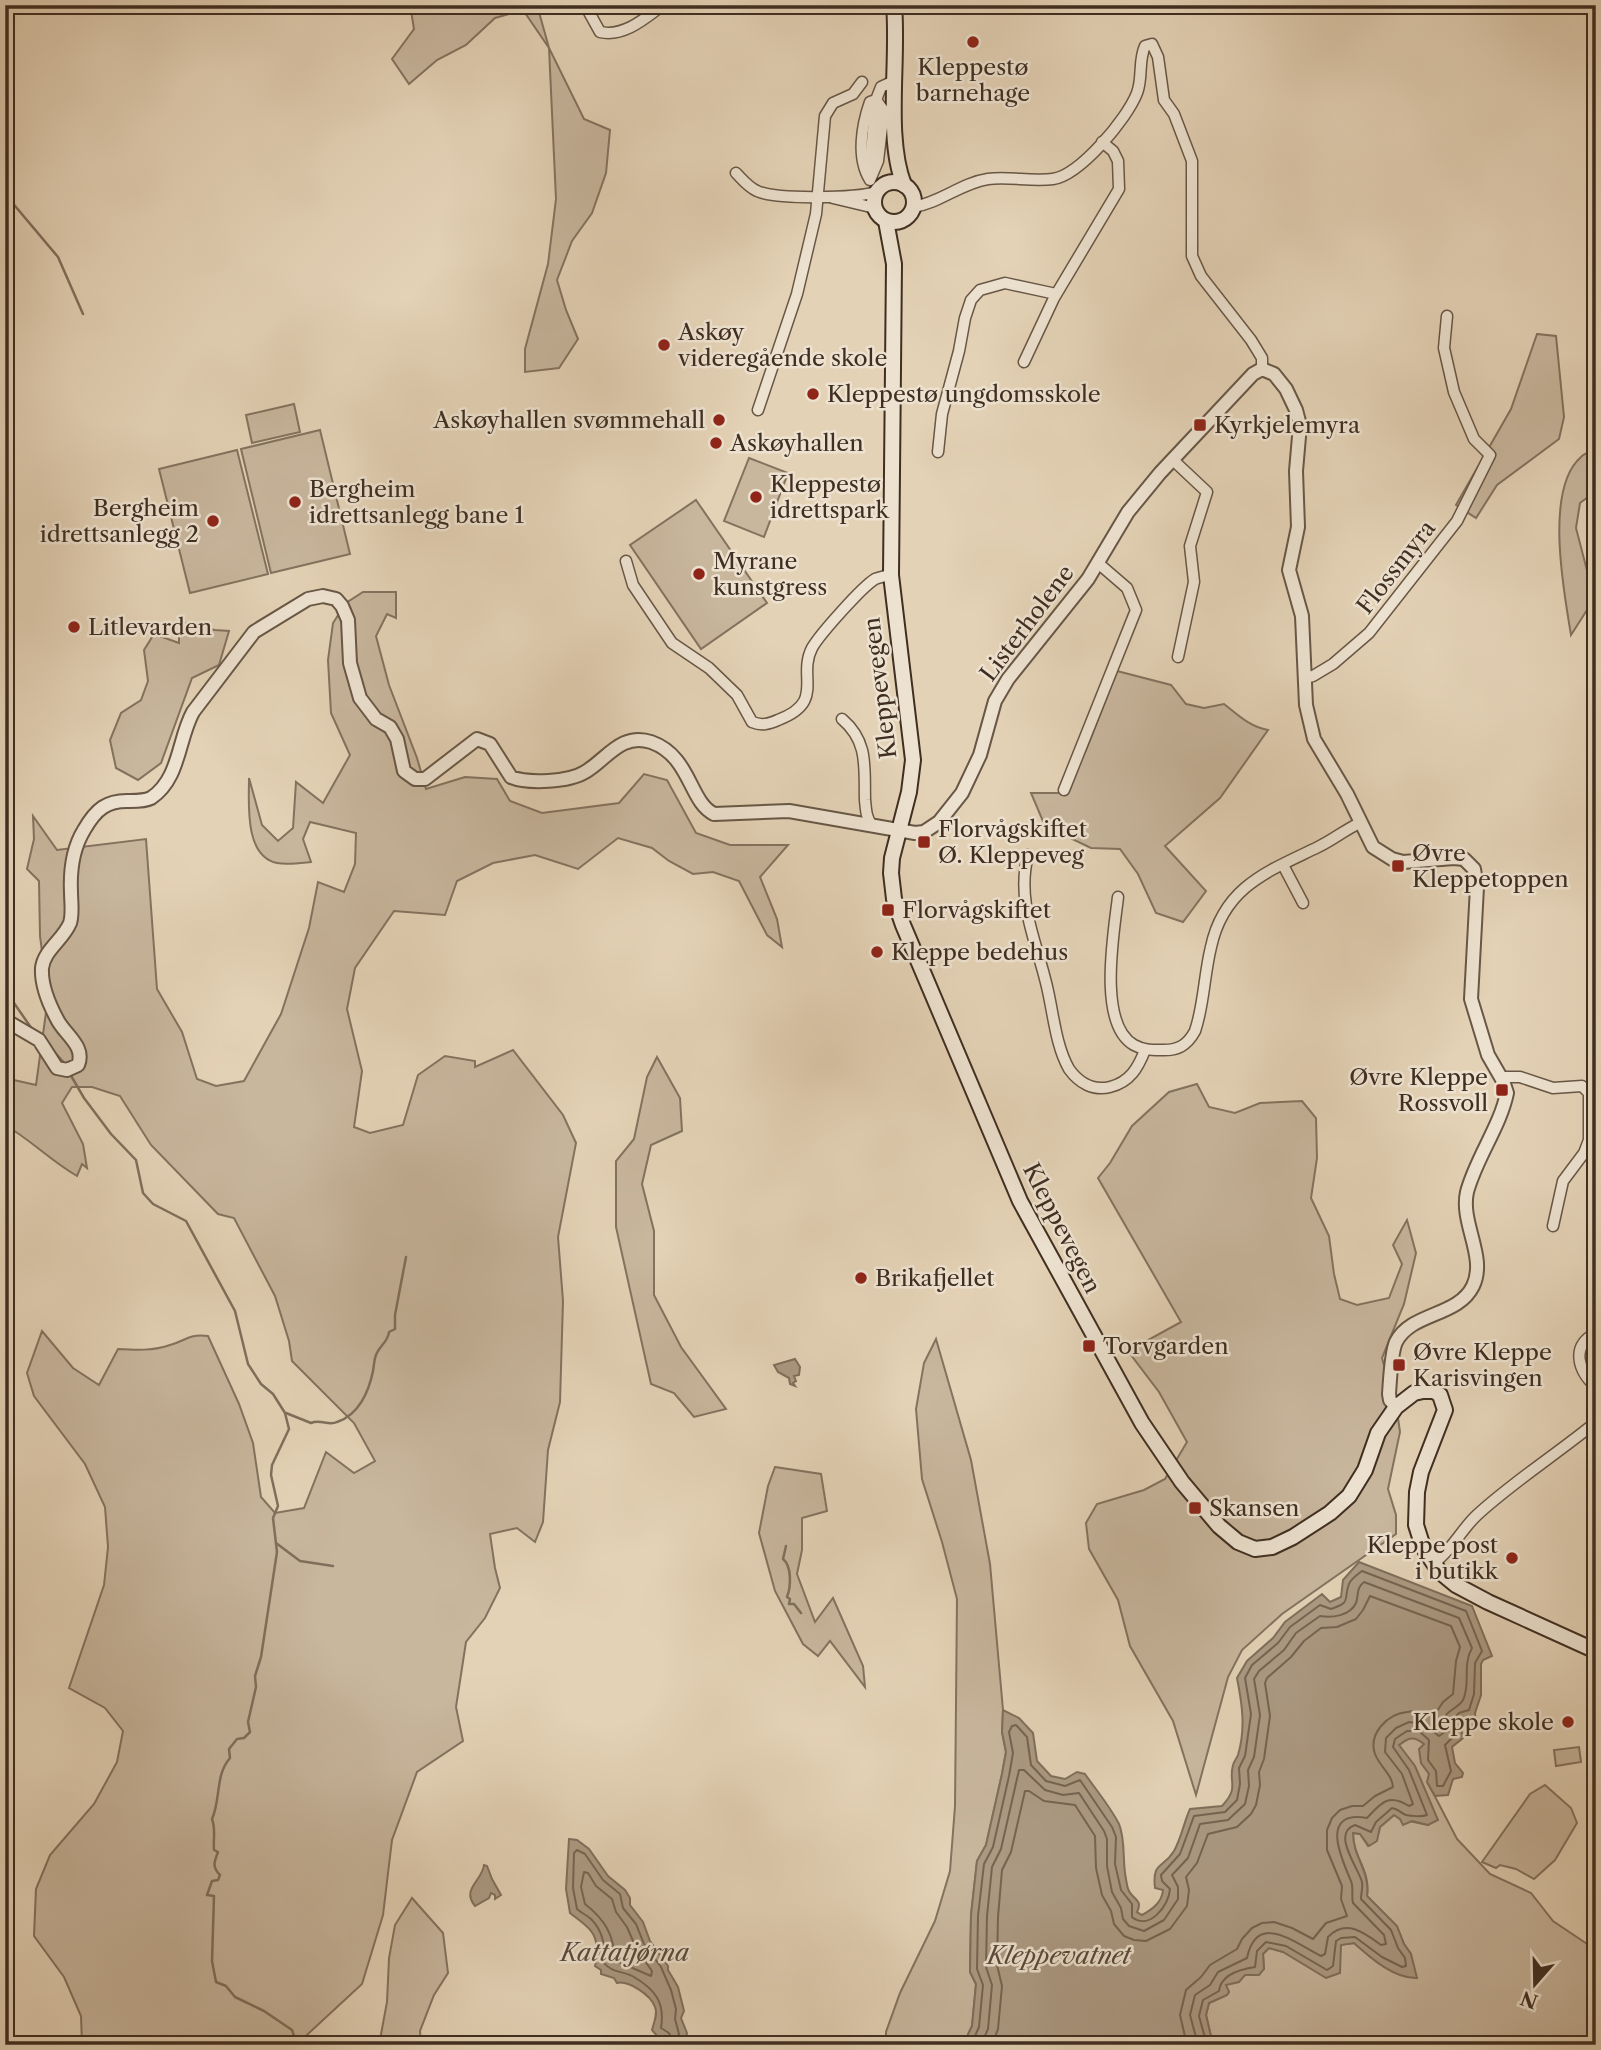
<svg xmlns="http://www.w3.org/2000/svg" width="1601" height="2050" viewBox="0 0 1601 2050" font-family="'Libre Caslon Text',serif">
  <rect width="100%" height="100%" fill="#e4d2b6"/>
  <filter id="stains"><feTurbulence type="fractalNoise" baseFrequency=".00286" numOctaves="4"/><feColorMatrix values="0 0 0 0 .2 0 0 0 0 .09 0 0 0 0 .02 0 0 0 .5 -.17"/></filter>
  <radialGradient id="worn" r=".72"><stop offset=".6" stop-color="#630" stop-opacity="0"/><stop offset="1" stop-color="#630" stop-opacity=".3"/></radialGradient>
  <g fill="#c8b69d" stroke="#84725f" stroke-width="2">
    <path d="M410 5H537L549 48 584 119 610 130 606 173 592 213 572 241 557 280 566 310 578 339 559 368 525 372V349L548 264 556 199 549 48 523 10 495 18 466 45 437 60 409 84 392 59 414 29Z"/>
    <path d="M1537 334 1556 336 1564 417 1559 439 1497 485 1476 518 1456 505 1511 409Z"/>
    <path d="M294 404 300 432 252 443 246 415Z"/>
    <path d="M320 430 350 554 271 573 241 449Z"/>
    <path d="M237 450 268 574 190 593 159 469Z"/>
    <path d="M1596 451V491L1580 503 1576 528 1589 578 1587 610 1571 635C1564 592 1544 489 1581 457 1584 453 1591 452 1596 451Z"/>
    <path d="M749 458 788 473 764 537 724 521Z"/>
    <path d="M696 500 767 603 701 649 630 545Z"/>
    <path d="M363 592H396V618L387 614 376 636 389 685 417 758 426 789 465 777 497 779 510 801 542 813 619 803 644 774 667 780 696 833 730 845H788L760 877 777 919 782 947 767 935 739 881 713 872 693 874 669 861 652 848 618 838 578 869 535 855 493 863 457 881 445 915 394 911 355 968 347 1009 362 1071 354 1127 370 1133 403 1125 418 1075 445 1056 475 1061V1067L513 1050 563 1115 576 1143 558 1237 563 1301 560 1402 548 1450 543 1522 535 1542 517 1528 490 1534 495 1568 500 1588 485 1618 466 1642 456 1707 463 1741 417 1772 392 1840 383 1915 362 1984 296 2045H82L81 2016 64 1977 34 1936 36 1889 50 1855 94 1804 117 1762 123 1731 105 1708 69 1688 104 1585 108 1547 105 1507 85 1464 34 1396 27 1373 42 1331 73 1368 99 1385 118 1349C135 1350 154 1351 170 1345 188 1340 187 1334 208 1336L239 1404 253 1443 261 1497 275 1513 304 1508 326 1452 354 1473 375 1461 354 1423 292 1361 289 1341 275 1296 234 1218 218 1214 151 1145 120 1096 92 1087H72L62 1103 83 1144 87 1168 82 1164 77 1176C51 1161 31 1140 5 1125V1078L36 1085 48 998 40 936 39 881 27 869 34 839 33 816 57 850 146 839 157 989 182 1032 197 1079 216 1086 244 1081 281 1014 309 928 318 882 344 892 355 864 356 833 310 822 303 839 311 862C301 863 287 865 277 863 244 856 249 803 249 778L262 825 278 841 293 828 296 782 323 803 350 755 331 713 328 660 333 623 346 603Z"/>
    <path d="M179 622 215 630 229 631 219 665 192 678 161 763 138 780 116 768 110 740 121 713 141 700 148 681 144 650 154 634 179 643Z"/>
    <path d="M1117 671 1171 685 1186 704 1204 708 1224 704C1238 715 1250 727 1268 730L1220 798 1165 846 1206 891 1183 922 1156 913 1138 874 1120 849 1091 848 1045 826 1031 793H1060L1086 750Z"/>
    <path d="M657 1057 680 1098 682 1131 651 1145 642 1184 654 1231V1295L681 1347 726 1409 694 1417 674 1393 651 1384 616 1227V1161L634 1139 647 1077Z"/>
    <path d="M1197 1084 1209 1107 1235 1113 1260 1103 1302 1101 1316 1118 1317 1158 1311 1198 1329 1236 1334 1274 1340 1299 1357 1305 1389 1298 1402 1264 1393 1245 1407 1220 1416 1253 1404 1304 1382 1358 1397 1411 1400 1432 1388 1489 1396 1515V1534L1282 1614 1242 1650 1228 1677 1196 1795 1173 1721 1130 1646 1118 1600 1089 1549 1086 1523 1097 1504 1144 1490 1165 1479 1187 1442 1159 1392 1128 1351 1181 1322 1098 1178 1110 1163 1132 1126 1169 1092Z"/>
    <path d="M936 1339 971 1460 990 1564 1003 1710 1002 1732 1006 1752 1002 1774 986 1845 977 1861 971 1915 970 1972 976 1984 972 2026 963 2045H886V2032L900 1993 935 1921 950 1871 955 1806 957 1599 942 1542 922 1479 916 1409 924 1363Z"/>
    <path d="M775 1467 821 1474 827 1511 802 1518V1550L797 1574 815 1622 833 1598 863 1666 865 1687 830 1641 818 1656 803 1644 775 1591 759 1533 768 1486Z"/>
    <path d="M1409 1738H1417L1425 1744 1429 1774 1428 1783 1457 1839 1490 1874 1531 1893 1553 1921 1596 1950V2045H1213L1206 2015 1209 2003 1227 1995 1229 1992 1225 1985 1244 1975 1264 1969 1263 1954 1269 1948 1283 1952 1354 1943 1378 1963 1402 1975 1411 1954 1404 1944 1397 1927 1367 1896C1371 1870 1353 1858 1353 1833L1360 1834 1368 1846 1376 1841 1380 1827 1394 1815 1400 1819 1428 1825C1423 1786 1423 1777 1399 1745Z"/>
    <path d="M1579 1747 1581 1762 1556 1766 1554 1750Z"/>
    <path d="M1545 1785 1571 1808 1577 1823 1555 1860 1534 1879 1516 1869 1500 1865 1496 1868 1482 1862 1530 1794Z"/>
    <path d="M412 1898 443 1933 448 1973 434 1995 420 2031 421 2045H379L387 2002 389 1958 395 1925Z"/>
  </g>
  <g fill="#ac9a83" stroke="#806f5c" stroke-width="2">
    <path d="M97 5H141L140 9 106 12Z"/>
    <path d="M795 1359 800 1367 799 1375 794 1376 796 1381 793 1383 795 1386 790 1384 789 1378 778 1372 774 1365Z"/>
    <path d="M1359 1562 1472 1606 1492 1656 1483 1660 1481 1664V1695L1475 1713 1476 1725 1473 1726 1463 1719 1460 1723 1463 1738 1452 1747 1455 1763 1463 1773 1462 1777 1453 1779 1448 1795 1435 1796 1427 1782 1429 1774 1421 1763 1419 1749 1424 1744C1414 1736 1409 1737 1399 1745L1415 1766 1438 1820 1428 1825 1412 1821 1403 1825 1400 1819 1394 1815 1380 1827 1377 1841 1369 1846 1360 1834 1353 1833C1353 1858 1370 1870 1367 1896L1397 1926 1404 1944 1411 1954 1417 1978C1394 1979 1371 1958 1354 1943L1341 1945 1340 1973 1326 1978 1283 1952 1269 1948 1263 1954 1264 1969 1259 1975H1245L1239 1982 1226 1985 1229 1992 1227 1995 1209 2003 1206 2015 1213 2045H963L972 2026 976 1984 970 1972 971 1915 977 1861 986 1845 1002 1774 1006 1752 1002 1732 1003 1710 1019 1718 1033 1733 1037 1761 1051 1776 1065 1779 1077 1772 1085 1774C1096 1790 1110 1806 1119 1824 1126 1841 1122 1861 1126 1879 1127 1884 1127 1890 1131 1894 1137 1901 1142 1902 1137 1912L1142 1915C1153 1909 1162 1902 1163 1890L1155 1888C1152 1861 1163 1869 1174 1851 1181 1839 1184 1822 1190 1809L1222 1806C1240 1787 1228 1783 1233 1765 1234 1761 1237 1758 1238 1755 1246 1729 1242 1703 1237 1678L1247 1661 1273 1638 1285 1622 1322 1594 1330 1602 1341 1597 1343 1580Z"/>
    <path d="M569 1839 577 1840 589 1849 608 1876 625 1890 630 1898V1905L643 1922 650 1941 668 1966V1970L678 1987 684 2011 681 2018 687 2033 685 2045H667L664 2036 658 2037 652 2030C654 2022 658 2014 655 2007 651 1995 628 1980 617 1983L614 1978 601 1974V1970L595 1966 599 1950 596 1948C598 1931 582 1923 570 1913L566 1889Z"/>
    <path d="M484 1865 487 1866 492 1879 501 1895 495 1899V1895L491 1893 489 1898 475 1906C461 1889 482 1881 484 1865Z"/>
  </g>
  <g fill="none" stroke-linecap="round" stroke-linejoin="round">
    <g stroke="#766452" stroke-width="2">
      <path d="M577 1850 585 1854 603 1880 620 1894 623 1908 636 1924 644 1944 661 1967 671 1990 676 2009 675 2019 679 2034 676 2040H672L669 2033 661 2028C665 2003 656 1990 634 1977 624 1971 612 1973 604 1963 605 1947 604 1932 591 1919 587 1915 581 1913 577 1909L573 1888 574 1853Z"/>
      <path d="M584 1872 588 1873 596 1886 612 1899 616 1912 627 1927 636 1948 652 1971 651 1976 614 1960C615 1935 604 1919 585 1904L581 1887Z"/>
      <path d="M971 2045 979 2027 983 1985 977 1969 978 1916 984 1864 993 1847 1009 1776 1013 1753 1009 1732 1012 1726 1016 1725 1027 1737 1031 1765 1046 1781 1065 1786 1080 1780 1112 1827 1116 1837 1115 1864 1121 1890 1132 1904V1917C1149 1931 1169 1906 1170 1889L1162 1881 1161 1875 1180 1854 1194 1816 1225 1812 1237 1800 1240 1784 1239 1768 1245 1756 1251 1714 1245 1678 1252 1665 1278 1643 1290 1627 1320 1605 1331 1609C1352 1602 1343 1600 1349 1584 1351 1579 1358 1574 1362 1571L1466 1611 1482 1651 1475 1663 1474 1694 1469 1710 1459 1713 1454 1718 1455 1735 1445 1745 1451 1771 1443 1786H1437L1436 1771 1428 1760 1429 1740 1419 1731H1407L1395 1739 1393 1747 1409 1770 1427 1815C1422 1817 1411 1816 1406 1815 1400 1813 1399 1809 1392 1808L1376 1822 1371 1832 1355 1825C1331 1833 1358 1867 1362 1882 1363 1887 1361 1894 1361 1899L1391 1930 1398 1948 1405 1958 1406 1966 1402 1967 1382 1957 1355 1937 1341 1938 1336 1941 1333 1966 1327 1970 1286 1946 1266 1942 1257 1951 1255 1967C1241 1969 1221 1974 1219 1991L1203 2000 1199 2016 1207 2045"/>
      <path d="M981 2045 988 2029 992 1985 986 1967 987 1916 992 1867 1001 1849 1019 1770H1024L1045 1790 1063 1795 1079 1793 1104 1831 1107 1839V1866L1112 1892 1121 1908 1123 1919 1129 1926 1144 1931 1164 1920 1178 1899V1887L1172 1875 1188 1858 1200 1824 1228 1820 1245 1804 1249 1786 1248 1770 1254 1757 1260 1715 1254 1679 1259 1671 1284 1650 1296 1633 1320 1616C1332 1618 1350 1616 1356 1603 1359 1594 1356 1588 1364 1582L1459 1618 1472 1648C1462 1665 1471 1684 1463 1700 1460 1706 1451 1709 1446 1715L1445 1732 1439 1736 1424 1724 1409 1722 1396 1728 1386 1738 1385 1752 1402 1774 1413 1804 1409 1806C1388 1793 1381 1803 1367 1818 1319 1810 1341 1858 1351 1881 1354 1888 1351 1896 1353 1903L1384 1935 1386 1944 1381 1945C1365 1933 1346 1918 1328 1937L1325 1954 1321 1956C1296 1944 1257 1910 1247 1958L1218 1972 1210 1985 1195 1995 1190 2015 1198 2045"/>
      <path d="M992 2045 998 2029 1002 1986 997 1965 998 1917 1002 1870 1011 1852 1025 1791H1029L1044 1801 1075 1805 1095 1836 1096 1868 1102 1895 1111 1911 1114 1924 1124 1936 1134 1940 1146 1941 1170 1929 1187 1906 1189 1890 1186 1877 1197 1863 1208 1834 1237 1827 1251 1814 1256 1805 1260 1785 1259 1772 1264 1759 1270 1716 1265 1683 1267 1678 1291 1657 1304 1641 1321 1628 1337 1627 1356 1619 1363 1610 1370 1596 1451 1626 1460 1647 1456 1661 1453 1694 1443 1702 1434 1716C1425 1713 1417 1710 1407 1712 1387 1714 1368 1734 1375 1754 1380 1767 1392 1774 1393 1787L1375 1796 1363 1806H1352L1340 1810 1332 1818 1327 1830V1850L1342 1886 1341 1899 1347 1916 1326 1923 1313 1939 1292 1928 1274 1922 1262 1923 1252 1928 1242 1939 1237 1949 1210 1965 1201 1977 1186 1990 1180 2015 1187 2045"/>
    </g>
    <g stroke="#806f5c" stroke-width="2.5">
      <path d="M5 194 58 257 83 314"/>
      <path d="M5 990 32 1029"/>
      <path d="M49 1046 66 1065"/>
      <path d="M70 1074 84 1098 111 1134 136 1160 143 1193 153 1204 186 1221 235 1311 248 1364 261 1384 273 1394 285 1413 289 1429 272 1465 271 1475 278 1506 273 1518 277 1552 261 1657 255 1676 256 1687 248 1722 250 1732 244 1738 237 1739 229 1749 230 1758C215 1775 221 1799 212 1819 216 1829 213 1839 214 1850L218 1852C214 1862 212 1867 220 1875L218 1880 212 1881 207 1895 214 1896 212 1961 216 1982 226 1986 235 1997 264 2011 292 2030 297 2045"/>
      <path d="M286 1413 311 1423C320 1419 329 1426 337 1422 359 1415 369 1391 373 1371 374 1366 374 1360 376 1355 380 1345 388 1342 389 1332L395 1329V1315L406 1257"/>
      <path d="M276 1543 300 1561 333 1566"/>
      <path d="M786 1546 783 1559C792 1566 791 1587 787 1597L790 1599 789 1604H794L801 1613"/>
    </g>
    <defs>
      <g id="minor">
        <path d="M585 5 600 32C622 37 642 21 659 8V5"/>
        <path d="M876 100 884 111 878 161 870 180C856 158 862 125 870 102Z"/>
        <path d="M736 173C742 179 748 187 757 191 776 200 856 198 877 192"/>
        <path d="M869 173 876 100 881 87 896 80"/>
        <path d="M833 198 875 208"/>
        <path d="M913 207C940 203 961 183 988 179 1009 176 1031 182 1053 179 1080 175 1127 119 1137 93 1143 78 1138 61 1145 46L1152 44 1158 57 1164 100 1174 114 1192 161V256L1201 276 1251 340 1262 358V369"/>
        <path d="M1024 362 1054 298 1119 189 1118 161 1113 151 1102 142"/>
        <path d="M758 410 797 294 816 214 825 116 833 103 853 94 862 82"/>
        <path d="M938 452 942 414 959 351 965 318 971 300 980 290 1005 283 1056 294"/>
        <path d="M1173 460 1207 492 1190 546 1194 582 1178 657"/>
        <path d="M626 561 633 585 672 643 709 668 737 695 752 722C762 726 769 724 778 720 826 702 797 677 812 648 820 634 862 587 875 579 880 577 886 576 891 575"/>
        <path d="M1304 678 1313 676 1333 664 1369 633 1457 521 1490 455 1474 439 1454 392 1444 348 1447 316"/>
        <path d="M842 719C869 742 864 768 865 800 866 810 866 817 872 826"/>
        <path d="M1064 790 1136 610 1127 588 1098 563"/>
        <path d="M1028 855C1015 905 1040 948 1049 996 1054 1020 1057 1048 1069 1069 1079 1083 1093 1091 1110 1087 1130 1082 1138 1068 1145 1050"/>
        <path d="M1283 865 1303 903"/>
        <path d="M1118 897C1114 932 1097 1024 1134 1045 1143 1050 1151 1050 1160 1050 1177 1051 1187 1046 1195 1031 1204 1005 1204 975 1211 947 1224 886 1269 871 1318 847 1333 840 1346 829 1360 823"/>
        <path d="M1501 1077H1520L1553 1088 1582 1086 1589 1093V1140L1584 1153 1563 1181 1553 1226"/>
        <path d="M1596 1333C1570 1346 1578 1371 1596 1387"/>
        <path d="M1434 1563C1452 1550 1461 1530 1477 1515 1514 1481 1557 1454 1596 1422"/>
      </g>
      <path id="tertiary" d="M5 1020 39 1040 57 1068 67 1070 78 1065C86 1046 64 1034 57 1019 49 1004 41 985 42 968 44 950 63 940 70 923 73 914 71 902 71 892 70 871 73 848 84 830 96 809 107 800 130 801 137 801 145 801 151 798 180 779 178 739 193 712L254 632 308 599 323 596 336 599 342 606 348 620 350 663 360 698 376 719 390 727 397 739 404 771 415 779H425L477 739 490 744 511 777C528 784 569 782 585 772 606 760 621 732 651 742 691 756 689 802 714 814L789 811 915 833 924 832 939 822 962 793 980 755 995 701 1008 679 1088 579 1128 512 1160 473 1253 374 1262 369 1274 374 1286 389 1296 410 1300 425 1296 471 1298 527 1289 570 1302 616 1306 705 1314 739 1347 794 1373 847 1392 859 1403 862 1454 858 1464 859 1474 869 1477 887 1471 999 1488 1055 1503 1081 1507 1093C1500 1127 1476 1158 1467 1192 1460 1223 1487 1257 1473 1286 1458 1317 1411 1312 1396 1342 1391 1353 1390 1381 1389 1394L1390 1400 1396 1407"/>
      <g id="secondary">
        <path d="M894 5C899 59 885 137 904 185"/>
        <circle cx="894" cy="202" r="20"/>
        <path d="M886 221 894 264 891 575 913 760 909 792 892 858 891 873 894 899 903 925 1020 1201 1142 1423 1182 1482 1219 1526 1238 1542 1255 1549 1272 1547 1293 1537 1330 1513 1349 1496 1365 1470 1378 1433 1396 1407 1414 1393 1423 1391H1434L1440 1395 1445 1410 1421 1472 1417 1492 1416 1525 1423 1547 1439 1571 1456 1585 1488 1602 1596 1651"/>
      </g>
    </defs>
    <use href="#minor" stroke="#685746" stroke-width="13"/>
    <use href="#tertiary" stroke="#685746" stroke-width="16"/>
    <use href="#secondary" stroke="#3f2e21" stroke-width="18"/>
    <use href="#minor" stroke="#ede2d0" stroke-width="10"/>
    <use href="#tertiary" stroke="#ede2d0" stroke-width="12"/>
    <use href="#secondary" stroke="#ede2d0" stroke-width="14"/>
  </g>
  <g fill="#8f2418" stroke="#ede2d0" stroke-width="2.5">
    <circle cx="973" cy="42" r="7"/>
    <circle cx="664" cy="345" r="7"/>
    <circle cx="813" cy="394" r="7"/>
    <circle cx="719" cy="420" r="7"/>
    <rect x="1193" y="418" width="14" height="14" rx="3.5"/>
    <circle cx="716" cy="443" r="7"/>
    <circle cx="756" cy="497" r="7"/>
    <circle cx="295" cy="502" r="7"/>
    <circle cx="213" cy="521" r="7"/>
    <circle cx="699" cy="574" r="7"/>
    <circle cx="74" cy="627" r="7"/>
    <rect x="917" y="835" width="14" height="14" rx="3.5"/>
    <rect x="1391" y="859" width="14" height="14" rx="3.5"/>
    <rect x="881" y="903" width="14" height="14" rx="3.5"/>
    <circle cx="877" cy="952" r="7"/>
    <rect x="1495" y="1083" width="14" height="14" rx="3.5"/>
    <circle cx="861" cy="1278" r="7"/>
    <rect x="1082" y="1339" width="14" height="14" rx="3.5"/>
    <rect x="1392" y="1358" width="14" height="14" rx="3.5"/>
    <rect x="1188" y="1501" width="14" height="14" rx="3.5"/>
    <circle cx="1512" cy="1558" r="7"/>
    <circle cx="1568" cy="1722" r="7"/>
  </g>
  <g text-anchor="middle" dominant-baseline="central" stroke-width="5" stroke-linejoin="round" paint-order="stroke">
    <g font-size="23" fill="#3f2e21" stroke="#ede2d0" text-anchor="start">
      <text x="973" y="67" text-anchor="middle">Kleppestø<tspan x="973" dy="26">barnehage</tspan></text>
      <text x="678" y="332">Askøy<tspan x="678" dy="26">videregående skole</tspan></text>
      <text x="827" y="394">Kleppestø ungdomsskole</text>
      <text x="705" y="420" text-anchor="end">Askøyhallen svømmehall</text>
      <text x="1214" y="425">Kyrkjelemyra</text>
      <text x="730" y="443">Askøyhallen</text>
      <text x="770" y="484">Kleppestø<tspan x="770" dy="26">idrettspark</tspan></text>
      <text x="309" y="489">Bergheim<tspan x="309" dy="26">idrettsanlegg bane 1</tspan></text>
      <text x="199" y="508" text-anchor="end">Bergheim<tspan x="199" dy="26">idrettsanlegg 2</tspan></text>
      <text x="713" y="561">Myrane<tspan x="713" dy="26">kunstgress</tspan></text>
      <text x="88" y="627">Litlevarden</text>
      <text x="938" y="829">Florvågskiftet<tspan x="938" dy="26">Ø. Kleppeveg</tspan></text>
      <text x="1412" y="853">Øvre<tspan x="1412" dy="26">Kleppetoppen</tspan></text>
      <text x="902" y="910">Florvågskiftet</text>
      <text x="891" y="952">Kleppe bedehus</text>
      <text x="1488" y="1077" text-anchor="end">Øvre Kleppe<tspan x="1488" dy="26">Rossvoll</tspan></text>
      <text x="875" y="1278">Brikafjellet</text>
      <text x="1103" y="1346">Torvgarden</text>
      <text x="1413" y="1352">Øvre Kleppe<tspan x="1413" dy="26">Karisvingen</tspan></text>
      <text x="1209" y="1508">Skansen</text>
      <text x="1498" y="1545" text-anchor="end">Kleppe post<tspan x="1498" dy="26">i butikk</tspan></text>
      <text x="1554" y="1722" text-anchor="end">Kleppe skole</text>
    </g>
    <g font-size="23" fill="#3f2e21" stroke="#ede2d0">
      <text transform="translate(1396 567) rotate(-52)">Flossmyra</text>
      <text transform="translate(1027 623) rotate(-53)">Listerholene</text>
      <text transform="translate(880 688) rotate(-97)">Kleppevegen</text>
      <text transform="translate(1062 1228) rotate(63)">Kleppevegen</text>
    </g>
    <g font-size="24" font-style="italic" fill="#5a493a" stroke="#ede2d0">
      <text x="625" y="1952">Kattatjørna</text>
      <text x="1059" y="1955">Kleppevatnet</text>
    </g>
  </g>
  <rect width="1601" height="2050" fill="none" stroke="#e4d2b6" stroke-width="28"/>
  <rect x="7" y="7" width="1587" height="2036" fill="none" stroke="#3f2e21" stroke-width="3.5"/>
  <rect x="14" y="14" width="1573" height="2022" fill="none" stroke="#3f2e21" stroke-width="2"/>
  <g transform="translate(1535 1984) rotate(200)" stroke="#ede2d0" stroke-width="5" paint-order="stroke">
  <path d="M0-5L12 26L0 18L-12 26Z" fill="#3f2e21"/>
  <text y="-10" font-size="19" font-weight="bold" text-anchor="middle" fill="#3f2e21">N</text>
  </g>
  <rect width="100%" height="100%" filter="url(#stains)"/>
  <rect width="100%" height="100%" fill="url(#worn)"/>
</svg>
